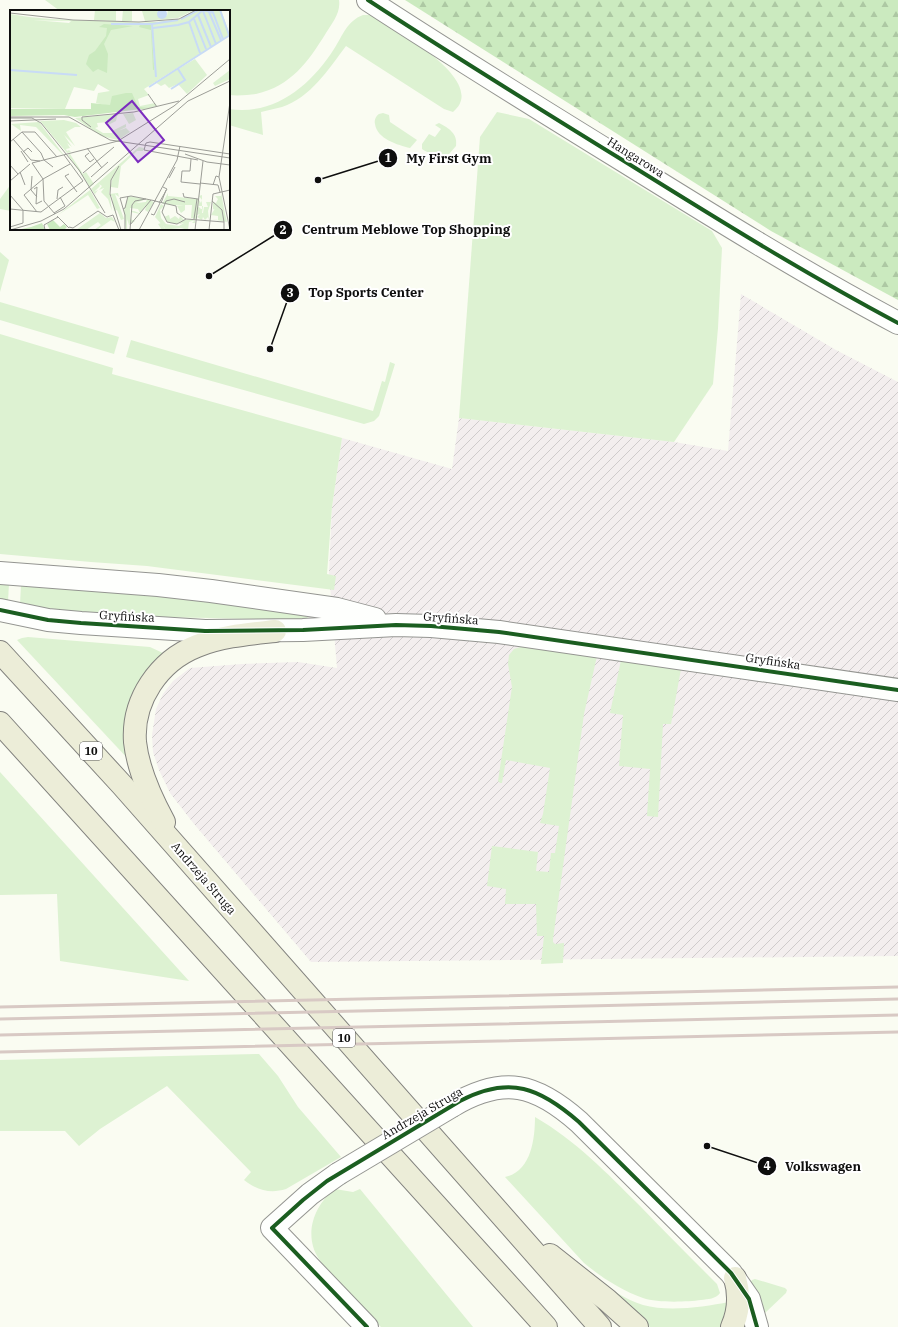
<svg xmlns="http://www.w3.org/2000/svg" width="898" height="1327" viewBox="0 0 898 1327" font-family="'IBM Plex Serif',serif">
  <defs>
    <pattern id="industrial-furrows" width="10" height="10" patternUnits="userSpaceOnUse"><rect width="10" height="10" fill="#f3eeee"/><path d="M-1 1l2-2M0 10L10 0M9 11l2-2" fill="none" stroke="#cfcbcb"/></pattern>
    <pattern id="forest-firs" width="22" height="20" patternUnits="userSpaceOnUse"><rect width="22" height="20" fill="#cbeabf"/><path d="M5 1l3.5 6h-7zM16 11l3.5 6h-7z" fill="#adc8a3"/></pattern>
  </defs>
  <rect width="100%" height="100%" fill="#fafcf2"/>
  <path fill="url(#industrial-furrows)" d="M741 294 836 350 898 382V956L311 962 194 824 170 793 159 770 153 752 152 735 156 709 163 694 173 681 190 668 242 664 298 662 337 668 329 573 332 507 342 438 452 469 459 418 674 442 728 451Z"/>
  <g fill="#ddf2d2">
    <path d="M45 0H339C341 13 332 23 326 33 308 62 291 86 256 94 248 95 238 96 229 95V11H60Z"/>
    <path d="M363 15H371C392 28 491 81 453 112L444 109 346 46C328 70 311 97 282 107 275 109 268 110 261 112L263 135 229 125V109C275 116 311 85 334 49 343 35 347 21 363 15Z"/>
    <path d="M497 112 529 119 712 231 722 248 718 328 713 384 674 442 459 418 480 137Z"/>
    <path d="M379 114 383 113 389 115 390 122 417 140 410 148C398 145 377 139 375 124 374 120 376 116 379 114Z"/>
    <path d="M439 123C449 128 458 134 456 146L449 154C441 155 428 154 422 149V144L429 134 435 137 441 129 435 125Z"/>
    <path d="M11 184V211L0 209V199Z"/>
    <path d="M0 252 9 260 0 292Z"/>
    <path d="M0 302 119 337 114 354 0 320Z"/>
    <path d="M0 334 113 368 112 374 342 438 332 507 327 574 336 576 334 590 147 566 91 562 0 554Z"/>
    <path d="M131 340 373 411 382 381 385 382 390 362 395 364 379 416 374 421 364 424 126 357Z"/>
    <path d="M0 583 9 584 8 601 0 599Z"/>
    <path d="M21 585 125 593 208 601 306 616 308 618 290 620C200 617 109 619 20 604Z"/>
    <path d="M28 637 150 647 165 654 130 761 17 640 22 638Z"/>
    <path d="M527 645 597 656 584 714 553 939V942L555 944 564 943 563 963 541 964 544 936H537L536 904H505L506 889 487 886 492 846 538 852 536 871 549 872 551 853H555L559 826 540 823 543 814 550 768 506 760 502 783H500L498 781 512 687 508 664 509 655 514 649Z"/>
    <path d="M621 660 681 669 671 724H663L658 817 647 816 650 769 619 766 623 715 610 713Z"/>
    <path d="M0 772 189 981 60 961 57 894 0 895Z"/>
    <path d="M259 1054 278 1076 298 1107 341 1157 286 1189C270 1194 257 1190 244 1180L251 1172 167 1086 100 1129 79 1146 65 1131H0V1060Z"/>
    <path d="M535 1117C575 1140 607 1173 640 1206 665 1232 691 1258 717 1284L720 1293C716 1299 708 1299 701 1300 686 1302 657 1303 643 1298 622 1291 601 1277 584 1263L505 1177C531 1172 535 1139 535 1117Z"/>
    <path d="M335 1189 353 1192 360 1189 473 1327H381C361 1307 334 1282 319 1259 303 1235 314 1205 335 1189Z"/>
    <path d="M755 1279 785 1288 787 1290 786 1293 765 1313 762 1314 750 1283 752 1280Z"/>
    <path d="M597 1280C611 1289 626 1300 643 1305 668 1312 704 1307 729 1302L722 1327H650Z"/>
  </g>
  <path fill="url(#forest-firs)" d="M405 0H898V300L771 231Z"/>
  <g fill="none" stroke-linecap="round" stroke-linejoin="round">
    <defs>
      <g id="minor">
        <path d="M368 0C452 55 538 108 624 161 714 217 804 273 898 323"/>
        <path d="M0 573 158 585 211 591 337 609 375 619"/>
        <path d="M0 610 48 620 81 623 205 631 303 630 396 625 431 626 499 632 898 690"/>
        <path d="M452 1106C504 1075 536 1084 579 1122L731 1273 749 1299 757 1327"/>
        <path d="M338 1174 310 1194 272 1228 367 1327"/>
      </g>
      <g id="major">
        <path d="M0 652 122 785 600 1327"/>
        <path d="M0 723 546 1327"/>
        <path d="M164 822C151 798 138 770 135 742 132 700 159 661 197 646 222 636 248 634 275 631"/>
        <path d="M550 1255 607 1300 637 1327"/>
        <path d="M732 1327C739 1311 740 1295 735 1278"/>
      </g>
    </defs>
    <use href="#minor" stroke="#949591" stroke-width="24"/>
    <use href="#major" stroke="#82827e" stroke-width="24"/>
    <use href="#minor" stroke="#fefffd" stroke-width="22"/>
    <use href="#major" stroke="#ecedd8" stroke-width="22"/>
    <g stroke="#d8c9c4" stroke-width="3">
      <path d="M0 1007 898 987"/>
      <path d="M0 1019 898 999"/>
      <path d="M0 1035 898 1015"/>
      <path d="M0 1052 898 1032"/>
    </g>
    <defs>
      <path id="minor-bridge" d="M338 1174 452 1106"/>
    </defs>
    <use href="#minor-bridge" stroke="#949591" stroke-width="24" stroke-linecap="butt"/>
    <use href="#minor-bridge" stroke="#fefffd" stroke-width="22"/>
    <defs>
      <g id="cycleway">
        <path d="M368 0C452 55 538 108 624 161 714 217 804 273 898 323"/>
        <path d="M0 610 48 620 81 623 205 631 303 630 396 625 431 626 499 632 898 690"/>
        <path d="M367 1327 272 1228 303 1200 327 1181 460 1101C510 1075 540 1088 579 1122L731 1273 749 1299 757 1327"/>
      </g>
    </defs>
    <use href="#cycleway" stroke="#fff" stroke-width="6"/>
    <use href="#cycleway" stroke="#1b5e20" stroke-width="4"/>
  </g>
  <g text-anchor="middle" dominant-baseline="central" stroke-width="4" stroke-linejoin="round" paint-order="stroke">
    <g fill="#fff" stroke="#565656" stroke-width="1">
      <rect x="80" y="742" width="22" height="18" rx="3"/>
      <rect x="333" y="1029" width="22" height="18" rx="3"/>
    </g>
    <g font-size="11" font-weight="bold" fill="#0e0e0e">
      <text x="91" y="751">10</text>
      <text x="344" y="1038">10</text>
    </g>
    <g font-size="12" fill="#0e0e0e" stroke="#fff">
      <text transform="translate(636 157) rotate(32)">Hangarowa</text>
      <text transform="translate(127 616) rotate(3)">Gryfińska</text>
      <text transform="translate(451 618) rotate(4)">Gryfińska</text>
      <text transform="translate(773 661) rotate(8)">Gryfińska</text>
      <text transform="translate(204 878) rotate(49)">Andrzeja Struga</text>
      <text transform="translate(422 1113) rotate(-30)">Andrzeja Struga</text>
    </g>
  </g>
  <g transform="translate(10 10)">
    <rect width="220" height="220" fill="#fafcf2"/>
    <path d="M85 0H106V11L84 10ZM113 0 122 1V11H112ZM149 0 147 1 157 6 158 0H184L168 8 135 11 132 1ZM0 8 59 13 61 11 38 9 141 13 146 72 185 49 197 65 177 84 168 74 159 78 155 74 151 76 145 72 134 79 139 85 128 89 130 96 145 93 147 96 140 98 116 100 86 93 88 83 100 81 88 74 84 81 64 77 55 99 0 98ZM220 60V69L205 76 203 73ZM123 103 126 110 119 114 113 104ZM110 104 107 106 106 111 98 115V112L87 113 88 117 85 118 93 123H102V121L116 114V117L108 121 116 118 120 122 108 130 91 126 65 108ZM54 110 66 113 71 117H65L56 122 65 136 54 125 62 137 57 133 60 138 56 139 57 141 59 140 61 142 57 143 30 111ZM29 112 53 144H55L53 145 26 117 10 115 11 121 1 114ZM129 137 134 138 133 141H127L111 156 108 178 101 177 100 181 102 170 108 156 101 171 99 184 108 183 109 187 105 184 114 209 111 210 107 200 104 201 102 186H100L102 201 98 189 91 182 94 178 89 180 92 176 89 174 90 176 84 182 88 180 85 184 87 187 81 179ZM60 144 73 164 76 162 84 174 80 177 58 145ZM80 180 90 198 87 199 78 185 48 205ZM211 182 215 204 217 212 201 209 208 210V206L201 205 204 200H202H205L203 199V192L206 193 208 189 205 186H211ZM158 183V186L188 189 186 209 181 208 182 195H175V200L171 203 167 196H174L152 194ZM192 185V196H188L191 199H192V196H193L192 203H193L194 197H198L196 192H201L198 201 199 210 198 207 195 210 193 207 192 210 187 207 190 204 187 205 189 190 191 193 192 190 189 186ZM118 186 136 189 126 193 136 192 137 189 144 192 138 202 135 200 137 194 130 203 128 199 120 198V214L121 201H124L129 203 130 204 121 202 120 209 125 211 119 215 117 209V219L120 220H116L114 201ZM151 194 154 196 150 200 151 208 156 214 169 216 174 213 169 214 172 210 167 214 158 212 154 207 159 205 160 209 165 206 169 209 170 206 174 210H185V213H182L185 210 179 212 178 220 171 218 152 220 148 214 151 213 155 219 154 217 145 207ZM90 203 96 208 102 207 105 212 101 210 87 220H84L91 215 88 212 76 220H66Z" fill="#ddf2d2"/>
    <path d="M161 11 152 58 143 60 141 20 129 17 131 13ZM94 14 123 16 101 20 94 34 98 44 97 63 88 59 83 62 76 54 79 45 85 41 96 26 97 18 89 17ZM116 83H122L128 97 140 98 65 107 54 105 0 106V99H81V93L100 95 102 86ZM43 210 50 217 54 214 57 217 54 220H40L37 214ZM32 213 35 220H7L21 217Z" fill="#cbeabf"/>
    <path d="M187 0H211L220 25 145 72 141 13 172 9ZM0 4 19 7 62 11 6 10 0 8Z" fill="#ddf2d2"/>
    <path d="M147 4a5 5 0 1 1 10 0a5 5 0 1 1-10 0Z" fill="#c8dbf6"/>
    <path fill="none" stroke="#c8dbf6" stroke-width="2" d="M202 0 213 29M210 0 219 25M193 1 206 34M199 2 211 30M188 5 201 37M171 9 188 0M184 9 196 39M179 12 190 43M101 14H142L168 10M142 14 146 67M143 18 168 15 179 12 193 0 204 3M0 60 67 65M139 77 220 25M161 79 175 70 168 59"/>
    <path fill="none" stroke="#9c9d97" stroke-width="1" d="M0 3 63 10 129 12 169 9 186 0M138 84 147 97M0 107H59L100 130 220 148M0 108H22L31 113 69 160 95 203M0 111 46 109M81 117 72 110V107L124 102 169 91M12 122H25L47 147M3 129 21 150 30 151M0 132 12 122 31 143 34 150 43 157M77 138 92 158M11 141 18 152M13 142 18 138 22 142M79 143 75 146 80 152 84 149M175 144 197 152M181 149 180 161H172L171 172 190 174M188 150 134 140 136 133 140 132 220 144M197 152 220 155M22 153 108 131 164 96 220 49M22 153 33 169 34 191 45 204M0 155 8 164M109 156 101 170 100 184 111 220M10 162 15 175M73 163 104 137M59 164 55 166 67 182M22 166 21 180 27 187M81 167 98 152M159 168 165 157M0 171 20 154M190 173 208 175 210 182M203 175 206 166 209 167M24 179 27 177 26 194 32 191M173 183 174 187 188 189M0 185 13 200V213L0 217M47 189 48 180 53 177M145 191 166 196 167 203 176 209M202 191 212 200 214 212M175 192 164 189 156 191 152 202 157 212 167 214 176 209 214 212V220M149 193 157 179 153 177M151 193 156 180M0 199 31 202 73 171 54 145M113 199 115 198 118 186M27 202 14 185 33 169 60 154M44 203 55 196 50 187M141 204 144 205 150 193M47 206 59 218M184 209 187 189M120 215 141 190M59 217 63 218 88 201 97 207 103 205 109 220M0 220 31 211 54 199 178 91 220 71M35 220 34 215 48 207M115 220V205L110 188 121 186 146 191M120 220 122 195 125 191 136 189M129 220 167 150 170 136M185 220 193 151M199 220 203 184 220 180M220 220 209 167 220 92"/>
    <path fill="#7b2cbf" fill-opacity="0.15" stroke="#7b2cbf" stroke-width="2" d="M122 91 154 130 128 152 96 113Z"/>
    <rect width="220" height="220" fill="none" stroke="#0e0e0e" stroke-width="2"/>
  </g>
  <path fill="none" stroke="#0e0e0e" stroke-width="1.5" d="M318 180L388 158M209 276L283 230M270 349L290 293M707 1146L767 1166"/>
  <g fill="#0e0e0e" stroke="#fff" stroke-width="1.5">
    <circle cx="318" cy="180" r="4"/>
    <circle cx="209" cy="276" r="4"/>
    <circle cx="270" cy="349" r="4"/>
    <circle cx="707" cy="1146" r="4"/>
    <circle cx="388" cy="158" r="10"/>
    <circle cx="283" cy="230" r="10"/>
    <circle cx="290" cy="293" r="10"/>
    <circle cx="767" cy="1166" r="10"/>
  </g>
  <g font-size="12" text-anchor="middle" font-weight="bold" fill="#fff">
    <text x="388" y="162">1</text>
    <text x="283" y="234">2</text>
    <text x="290" y="297">3</text>
    <text x="767" y="1170">4</text>
  </g>
  <g font-size="13" text-anchor="middle" font-weight="bold" fill="#0e0e0e" stroke="#fff" stroke-width="4" stroke-linejoin="round" paint-order="stroke">
    <text x="449" y="163">My First Gym</text>
    <text x="406" y="234">Centrum Meblowe Top Shopping</text>
    <text x="366" y="297">Top Sports Center</text>
    <text x="823" y="1171">Volkswagen</text>
  </g>
</svg>
